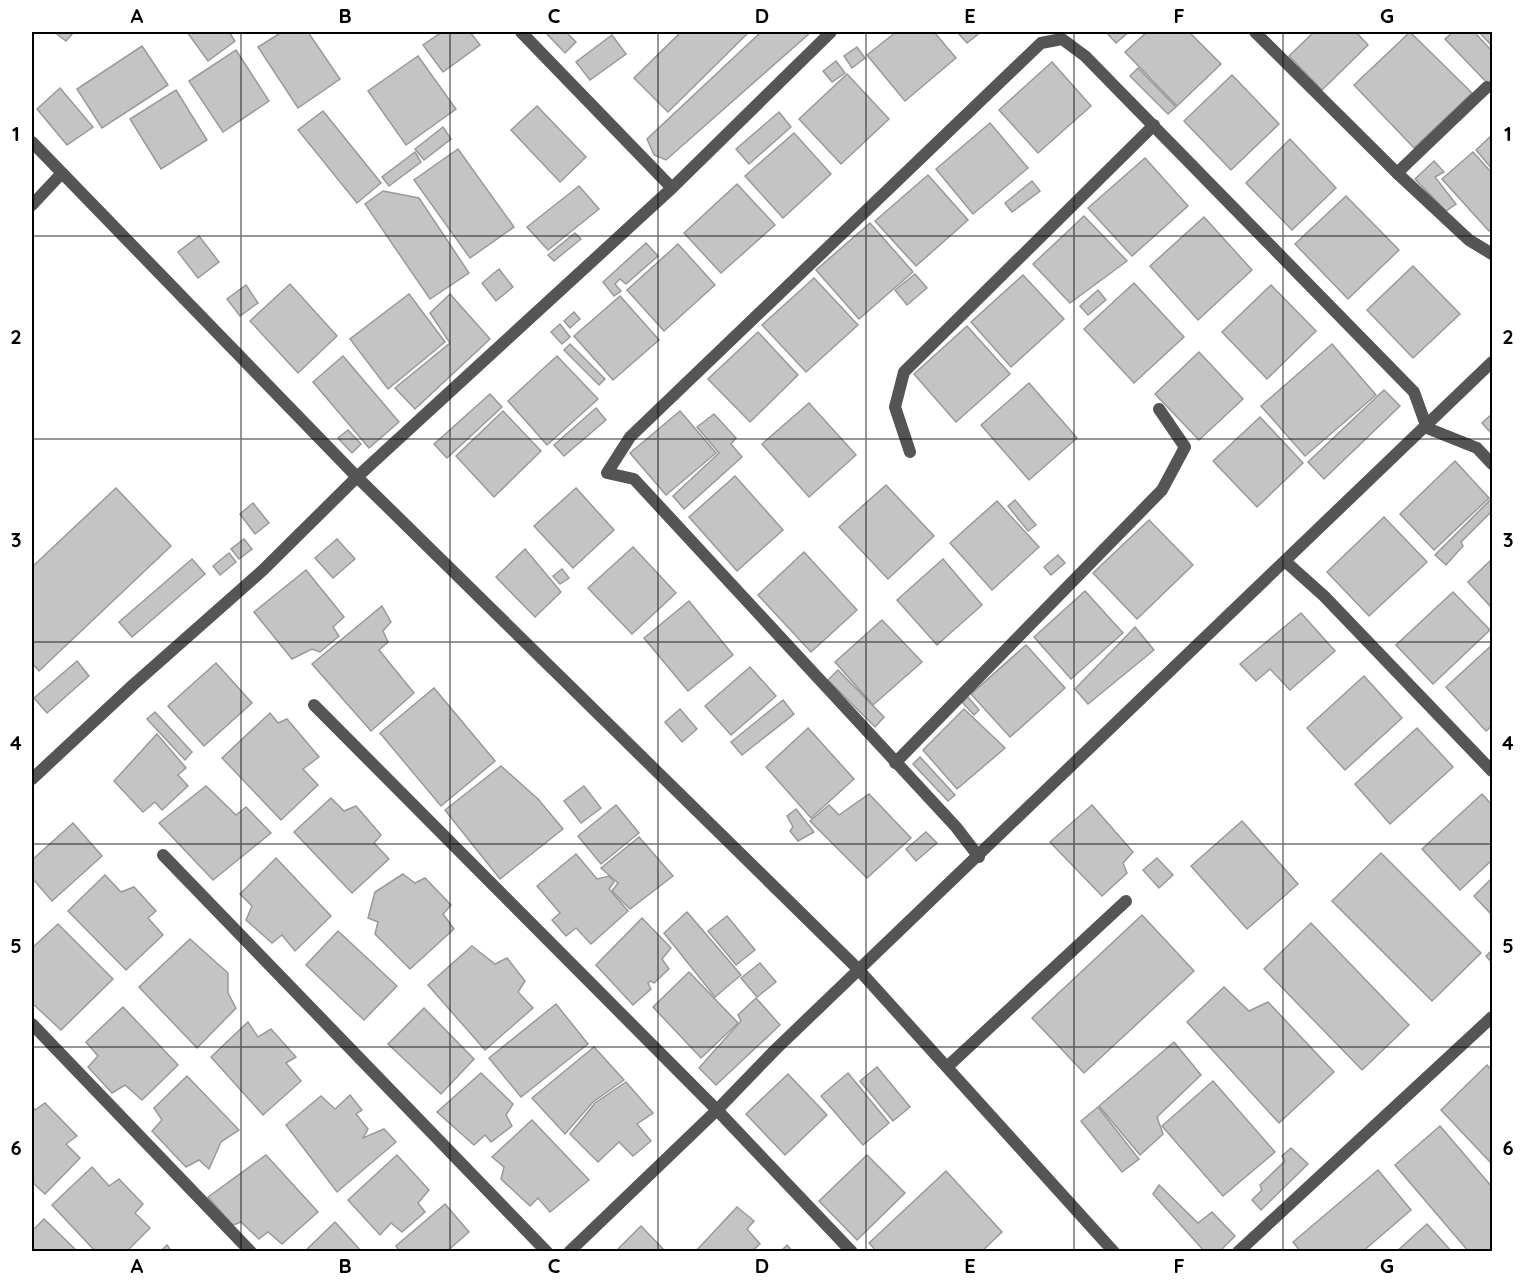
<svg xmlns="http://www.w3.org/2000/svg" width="1524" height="1283" viewBox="0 0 1524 1283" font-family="Quicksand,sans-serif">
  <rect width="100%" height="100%" fill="#fff"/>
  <g fill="#c4c4c4" stroke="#999" stroke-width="1.5">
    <path d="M54 32H74L66 41Z"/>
    <path d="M187 32H229L235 41 208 61Z"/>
    <path d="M282 32H308L340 79 298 108 258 47Z"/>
    <path d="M442 32H470L480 45 443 72 423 45Z"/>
    <path d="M545 32H566L576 42 565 53Z"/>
    <path d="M681 32H749L668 112 634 78Z"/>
    <path d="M761 32 810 33 666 160 654 155 647 139Z"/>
    <path d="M896 32H934L956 58 905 101 867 55Z"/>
    <path d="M957 32H981L967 43Z"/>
    <path d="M1106 32H1129L1116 43Z"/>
    <path d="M1147 32H1189L1221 64 1177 106 1125 52Z"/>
    <path d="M1314 32H1356L1368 45 1322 90 1289 56Z"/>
    <path d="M1410 32 1472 93 1414 148 1354 85Z"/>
    <path d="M1453 32H1474L1492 51V88L1445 39Z"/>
    <path d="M1479 32H1492V46Z"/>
    <path d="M612 35 626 54 590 80 576 62Z"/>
    <path d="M142 46 168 85 102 128 77 89Z"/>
    <path d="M857 47 865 58 852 68 844 56Z"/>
    <path d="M236 50 269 101 223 132 189 81Z"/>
    <path d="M418 56 456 109 406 145 368 91Z"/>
    <path d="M836 61 845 73 832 82 823 71Z"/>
    <path d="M1052 62 1091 106 1038 153 999 110Z"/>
    <path d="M1138 68 1176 107 1168 114 1130 76Z"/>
    <path d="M847 74 889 119 841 164 799 119Z"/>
    <path d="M1232 75 1279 124 1231 170 1184 121Z"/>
    <path d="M60 88 93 127 67 145 37 109Z"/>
    <path d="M176 90 207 140 161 169 130 119Z"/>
    <path d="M537 106 586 157 560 182 511 130Z"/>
    <path d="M323 111 381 183 357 203 298 130Z"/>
    <path d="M779 112 791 127 749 164 736 149Z"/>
    <path d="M990 123 1028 168 973 214 936 169Z"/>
    <path d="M443 127 451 139 424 160 415 149Z"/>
    <path d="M794 133 831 174 783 218 745 176Z"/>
    <path d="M1492 135V169L1476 150Z"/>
    <path d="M1290 139 1336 188 1292 230 1246 183Z"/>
    <path d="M458 149 514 227 470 258 414 180Z"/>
    <path d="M415 152 421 162 389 186 382 177Z"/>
    <path d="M1473 152 1492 173V229L1489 231 1442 179Z"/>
    <path d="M1145 158 1188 206 1132 256 1088 208Z"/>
    <path d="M1434 161 1444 172 1435 177 1456 204 1446 211 1415 179Z"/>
    <path d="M928 175 968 220 916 266 875 221Z"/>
    <path d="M1032 181 1040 191 1012 212 1005 203Z"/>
    <path d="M737 184 775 225 721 273 684 233Z"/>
    <path d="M579 186 599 209 548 250 527 227Z"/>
    <path d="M383 191 419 198 469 273 430 299 365 204Z"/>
    <path d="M1346 196 1399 250 1348 299 1295 244Z"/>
    <path d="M1084 216 1127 261 1070 303 1033 264Z"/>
    <path d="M1204 217 1252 270 1198 320 1150 266Z"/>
    <path d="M870 223 913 272 859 319 816 270Z"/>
    <path d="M575 233 581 239 554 261 548 255Z"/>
    <path d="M199 236 219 262 198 278 178 252Z"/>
    <path d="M646 243 658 256 626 284 620 279 615 284 621 291 614 296 603 282Z"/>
    <path d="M678 244 715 285 664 331 627 290Z"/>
    <path d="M1413 266 1460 314 1413 358 1367 310Z"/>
    <path d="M499 269 513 287 496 301 482 283Z"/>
    <path d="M915 274 927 288 907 305 895 290Z"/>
    <path d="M1023 275 1064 319 1011 367 971 322Z"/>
    <path d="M814 278 858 325 806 372 762 325Z"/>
    <path d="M1134 283 1184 337 1134 383 1084 329Z"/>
    <path d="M290 284 337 336 298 373 250 321Z"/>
    <path d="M246 285 258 303 240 316 227 299Z"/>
    <path d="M1271 285 1316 331 1267 379 1222 332Z"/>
    <path d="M1098 290 1106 300 1088 315 1080 306Z"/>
    <path d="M409 294 445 342 388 389 350 339Z"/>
    <path d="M450 294 490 339 415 409 395 388 450 343 430 313Z"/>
    <path d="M620 296 659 340 613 380 574 336Z"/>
    <path d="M574 312 580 319 570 328 564 321Z"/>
    <path d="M560 324 570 337 562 344 551 332Z"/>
    <path d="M967 326 1010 374 956 422 914 374Z"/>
    <path d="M758 332 798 375 750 422 708 379Z"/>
    <path d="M570 344 605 379 599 385 564 350Z"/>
    <path d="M1332 344 1376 395 1305 456 1261 406Z"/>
    <path d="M1199 352 1243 399 1199 440 1155 394Z"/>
    <path d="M343 356 399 422 369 448 313 382Z"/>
    <path d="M557 356 598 399 547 445 508 401Z"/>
    <path d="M1029 383 1077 438 1029 480 981 425Z"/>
    <path d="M1384 390 1400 406 1324 479 1308 462Z"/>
    <path d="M490 394 502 407 447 458 434 444Z"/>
    <path d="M809 403 856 455 809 497 762 444Z"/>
    <path d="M596 408 606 420 564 456 554 445Z"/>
    <path d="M503 411 541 451 494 497 456 456Z"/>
    <path d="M680 411 716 453 666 495 630 453Z"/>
    <path d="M714 414 736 438 731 444 742 457 684 509 673 496 719 453 697 427Z"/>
    <path d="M1492 414V434L1482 423Z"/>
    <path d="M1260 417 1303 463 1257 507 1213 461Z"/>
    <path d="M348 430 361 444 352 453 338 438Z"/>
    <path d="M1455 461 1489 498 1434 550 1400 514Z"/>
    <path d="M735 476 783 530 737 571 689 517Z"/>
    <path d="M886 485 934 536 888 579 839 527Z"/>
    <path d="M116 488 171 546 39 671 32 663V567Z"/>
    <path d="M576 488 614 530 573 568 534 526Z"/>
    <path d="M1491 499 1492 511 1461 542 1463 546 1446 565 1435 555Z"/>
    <path d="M1015 500 1036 525 1028 531 1008 506Z"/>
    <path d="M997 501 1039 547 992 590 950 543Z"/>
    <path d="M253 503 269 523 255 534 240 514Z"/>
    <path d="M1384 517 1427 562 1369 616 1327 572Z"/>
    <path d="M1149 520 1193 565 1137 619 1093 573Z"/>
    <path d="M244 539 252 549 239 559 231 549Z"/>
    <path d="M337 539 355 559 333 578 315 558Z"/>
    <path d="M633 547 676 593 632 634 588 588Z"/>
    <path d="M525 549 561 592 535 617 496 577Z"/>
    <path d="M804 552 857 610 811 652 758 595Z"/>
    <path d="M229 553 236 562 220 575 213 566Z"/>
    <path d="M1058 555 1065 563 1051 575 1044 567Z"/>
    <path d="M192 559 205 574 132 637 119 622Z"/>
    <path d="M943 559 982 605 937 645 897 600Z"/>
    <path d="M1492 559V608L1468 582Z"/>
    <path d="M562 569 569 578 560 584 553 576Z"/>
    <path d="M306 570 344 617 333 627 339 636 320 652 312 649 292 659 254 612Z"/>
    <path d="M1085 591 1123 633 1071 679 1034 637Z"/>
    <path d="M1453 592 1490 630 1433 684 1396 645Z"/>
    <path d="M689 601 733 655 688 691 644 638Z"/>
    <path d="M382 606 391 622 383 631 388 642 379 650 414 693 371 731 312 664Z"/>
    <path d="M1301 613 1335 651 1290 690 1270 669 1256 681 1240 664Z"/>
    <path d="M882 620 922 662 873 705 835 662Z"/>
    <path d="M1135 627 1154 650 1088 704 1075 689Z"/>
    <path d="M1026 645 1065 688 1010 737 971 694Z"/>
    <path d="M1492 645V726L1486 731 1446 687Z"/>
    <path d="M77 661 89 676 47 713 34 698Z"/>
    <path d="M216 663 252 703 204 746 168 706Z"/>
    <path d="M750 667 776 696 731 735 705 706Z"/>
    <path d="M838 670 884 717 875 727 828 680Z"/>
    <path d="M1364 676 1402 718 1345 770 1307 728Z"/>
    <path d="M434 688 495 761 441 806 380 733Z"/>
    <path d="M968 697 979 710 974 715 962 702Z"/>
    <path d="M783 700 794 714 742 755 731 742Z"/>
    <path d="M680 709 697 729 682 742 665 722Z"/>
    <path d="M964 709 1005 748 957 789 923 750Z"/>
    <path d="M155 712 192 752 185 760 147 719Z"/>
    <path d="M270 713 278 723 287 719 319 757 303 769 318 785 281 820 222 758Z"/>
    <path d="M808 728 854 779 811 818 766 767Z"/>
    <path d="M1417 728 1453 767 1390 824 1355 784Z"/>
    <path d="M157 734 186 768 178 775 188 786 162 810 155 802 143 812 114 781Z"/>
    <path d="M920 757 955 795 948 801 913 764Z"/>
    <path d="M501 766 538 799 563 829 500 879 445 810Z"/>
    <path d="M206 786 236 815 246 807 271 833 213 880 159 823Z"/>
    <path d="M584 786 601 808 581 823 564 801Z"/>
    <path d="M869 794 911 838 867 878 810 821 829 805 839 815Z"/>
    <path d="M1482 794 1492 805V860L1460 890 1422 849Z"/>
    <path d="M331 798 344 811 356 806 381 835 374 843 389 859 352 893 294 832Z"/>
    <path d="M616 805 639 833 601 864 578 836Z"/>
    <path d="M1092 805 1133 852 1123 863 1127 873 1102 896 1050 842Z"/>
    <path d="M796 809 814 832 798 841 790 831 793 827 787 816Z"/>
    <path d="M1242 821 1298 884 1247 929 1191 866Z"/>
    <path d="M73 823 102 856 52 901 32 878V860Z"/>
    <path d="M926 832 937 843 916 861 906 849Z"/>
    <path d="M639 837 673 876 630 909 612 891 618 883 601 868Z"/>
    <path d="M1381 853 1481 953 1432 1001 1332 901Z"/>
    <path d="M576 854 597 879 609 876 614 882 609 889 628 911 591 944 576 928 566 936 552 920 560 913 537 886Z"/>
    <path d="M276 858 331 916 295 951 282 935 272 943 246 920 252 906 240 894Z"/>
    <path d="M1157 858 1173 875 1159 888 1143 870Z"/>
    <path d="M403 874 415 883 425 878 451 905 443 914 454 929 410 969 375 934 378 922 368 918 375 892Z"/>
    <path d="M105 875 121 892 134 887 156 911 148 918 163 935 126 970 68 911Z"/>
    <path d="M1492 878V915L1474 896Z"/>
    <path d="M687 912 741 975 715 997 664 933Z"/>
    <path d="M1142 915 1194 971 1084 1073 1032 1018Z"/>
    <path d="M727 916 755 950 736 965 708 931Z"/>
    <path d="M642 918 671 948 662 959 669 969 654 983 651 981 648 983 651 989 633 1005 596 965Z"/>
    <path d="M1311 923 1409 1025 1362 1070 1264 969Z"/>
    <path d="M58 924 113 979 61 1030 32 1003V948Z"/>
    <path d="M338 931 397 986 364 1020 306 965Z"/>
    <path d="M190 939 228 973V993L236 1008 197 1048 139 987Z"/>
    <path d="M472 946 495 964 507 958 525 981 518 992 533 1008 485 1050 428 985Z"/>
    <path d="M1492 950V963L1486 956Z"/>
    <path d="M760 963 776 982 757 997 741 978Z"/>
    <path d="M689 972 738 1023 701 1058 653 1007Z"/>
    <path d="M1224 987 1249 1011 1268 1002 1334 1072 1279 1123 1187 1022Z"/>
    <path d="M756 998 780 1025 716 1085 699 1068 741 1021 738 1015Z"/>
    <path d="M556 1004 588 1044 521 1097 489 1058Z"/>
    <path d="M123 1007 178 1065 142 1100 125 1085 112 1093 88 1067 98 1056 86 1042Z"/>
    <path d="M424 1008 474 1059 441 1094 388 1044Z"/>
    <path d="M248 1022 258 1037 271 1029 296 1057 286 1063 301 1081 263 1115 211 1057Z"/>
    <path d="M1174 1042 1201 1075 1157 1117 1163 1134 1140 1155 1099 1106Z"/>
    <path d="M594 1047 624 1080 593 1102 565 1134 532 1098Z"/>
    <path d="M1487 1065 1492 1070V1164L1441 1110Z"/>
    <path d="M877 1067 910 1107 893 1121 860 1081Z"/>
    <path d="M481 1073 513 1104 506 1115 512 1126 491 1142 485 1135 474 1145 437 1112Z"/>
    <path d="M848 1073 889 1123 863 1145 821 1096Z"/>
    <path d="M788 1074 827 1115 785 1155 746 1114Z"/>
    <path d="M187 1076 239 1130 221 1142 209 1169 199 1160 186 1167 152 1131 162 1120 154 1108Z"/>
    <path d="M1213 1081 1275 1152 1223 1196 1162 1126Z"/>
    <path d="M626 1082 653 1113 637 1124 651 1141 633 1156 619 1142 598 1162 570 1134 595 1103Z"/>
    <path d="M350 1095 362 1110 356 1114 368 1129 363 1138 384 1129 396 1142 337 1192 286 1125 321 1096 335 1109Z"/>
    <path d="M45 1103 77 1136 66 1144 80 1158 45 1194 32 1182V1106L35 1110Z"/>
    <path d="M1098 1107 1139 1159 1122 1172 1081 1121Z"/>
    <path d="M532 1120 589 1180 550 1212 538 1198 530 1206 501 1179 504 1167 492 1157Z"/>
    <path d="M1440 1126 1492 1187V1252H1469L1395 1165Z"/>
    <path d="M1291 1148 1308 1164 1261 1210 1252 1200 1262 1190 1260 1185 1285 1161 1282 1156Z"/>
    <path d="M266 1155 318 1212 282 1244 268 1232 259 1239 241 1222 233 1225 208 1197Z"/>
    <path d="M397 1155 429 1190 418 1203 425 1212 402 1232 391 1223 380 1235 348 1200Z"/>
    <path d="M867 1155 905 1193 857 1240 819 1201Z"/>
    <path d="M92 1167 109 1186 119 1179 143 1204 135 1213 150 1228 126 1252H96L52 1205Z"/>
    <path d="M1378 1170 1411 1210 1362 1252H1301L1293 1242Z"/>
    <path d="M946 1171 1002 1232 981 1252H877L869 1243Z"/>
    <path d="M1159 1185 1198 1223 1212 1212 1235 1236 1219 1252H1205L1153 1194Z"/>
    <path d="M445 1204 469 1232 446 1252H400L396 1246Z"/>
    <path d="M737 1207 754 1221 747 1229 760 1244 751 1252H695Z"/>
    <path d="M44 1219 78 1252H32V1231Z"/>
    <path d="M335 1222 362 1252H304Z"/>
    <path d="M1427 1224 1452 1252H1396Z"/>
    <path d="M641 1226 666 1252H615Z"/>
    <path d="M167 1245 172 1252H160Z"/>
    <path d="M787 1245 793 1252H780Z"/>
  </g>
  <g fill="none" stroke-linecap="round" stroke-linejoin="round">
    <g stroke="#555" stroke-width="12">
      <path d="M521 32 672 188"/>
      <path d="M1255 32 1397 173 1469 240 1492 254"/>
      <path d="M32 142 357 477 858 969 1114 1252"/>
      <path d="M1397 173 1487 87"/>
      <path d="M32 205 62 173"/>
      <path d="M910 452 895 407 904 372 1154 125"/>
      <path d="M1286 562 1324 596 1492 771"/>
      <path d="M314 705 717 1110 852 1252"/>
      <path d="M895 763 1162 490 1185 447 1159 409"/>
      <path d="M32 779 133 685 263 570 357 477 672 188 831 32"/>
      <path d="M163 855 547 1252"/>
      <path d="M979 857 956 827 634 479 607 473 630 437 1041 43 1062 39 1085 56 1414 392 1427 428 1477 448 1492 464"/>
      <path d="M32 1024 251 1252"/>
      <path d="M947 1067 1126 901"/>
      <path d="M569 1252 717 1110 776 1049 1492 362"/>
      <path d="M1238 1252 1492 1017"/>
    </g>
  </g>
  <path fill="none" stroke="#000" stroke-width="1.5" stroke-opacity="0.55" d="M241 32V1252M450 32V1252M658 32V1252M866 32V1252M1074 32V1252M1283 32V1252M32 236H1492M32 439H1492M32 642H1492M32 844H1492M32 1047H1492"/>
  <rect width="1524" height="1283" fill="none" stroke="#ffffff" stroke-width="66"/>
  <rect x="33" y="33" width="1458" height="1217" fill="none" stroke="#000" stroke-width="2"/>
  <g font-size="20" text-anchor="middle" font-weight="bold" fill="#000">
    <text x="137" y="23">A</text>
    <text x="345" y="23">B</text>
    <text x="554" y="23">C</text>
    <text x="762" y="23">D</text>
    <text x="970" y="23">E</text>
    <text x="1179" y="23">F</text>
    <text x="1387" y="23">G</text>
    <text x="16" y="141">1</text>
    <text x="1508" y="141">1</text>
    <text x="16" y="344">2</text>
    <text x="1508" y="344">2</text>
    <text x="16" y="547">3</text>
    <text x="1508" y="547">3</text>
    <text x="16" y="750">4</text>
    <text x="1508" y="750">4</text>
    <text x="16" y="953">5</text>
    <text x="1508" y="953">5</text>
    <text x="16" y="1155">6</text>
    <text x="1508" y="1155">6</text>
    <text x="137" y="1273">A</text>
    <text x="345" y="1273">B</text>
    <text x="554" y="1273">C</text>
    <text x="762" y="1273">D</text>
    <text x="970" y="1273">E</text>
    <text x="1179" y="1273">F</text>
    <text x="1387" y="1273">G</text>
  </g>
</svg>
